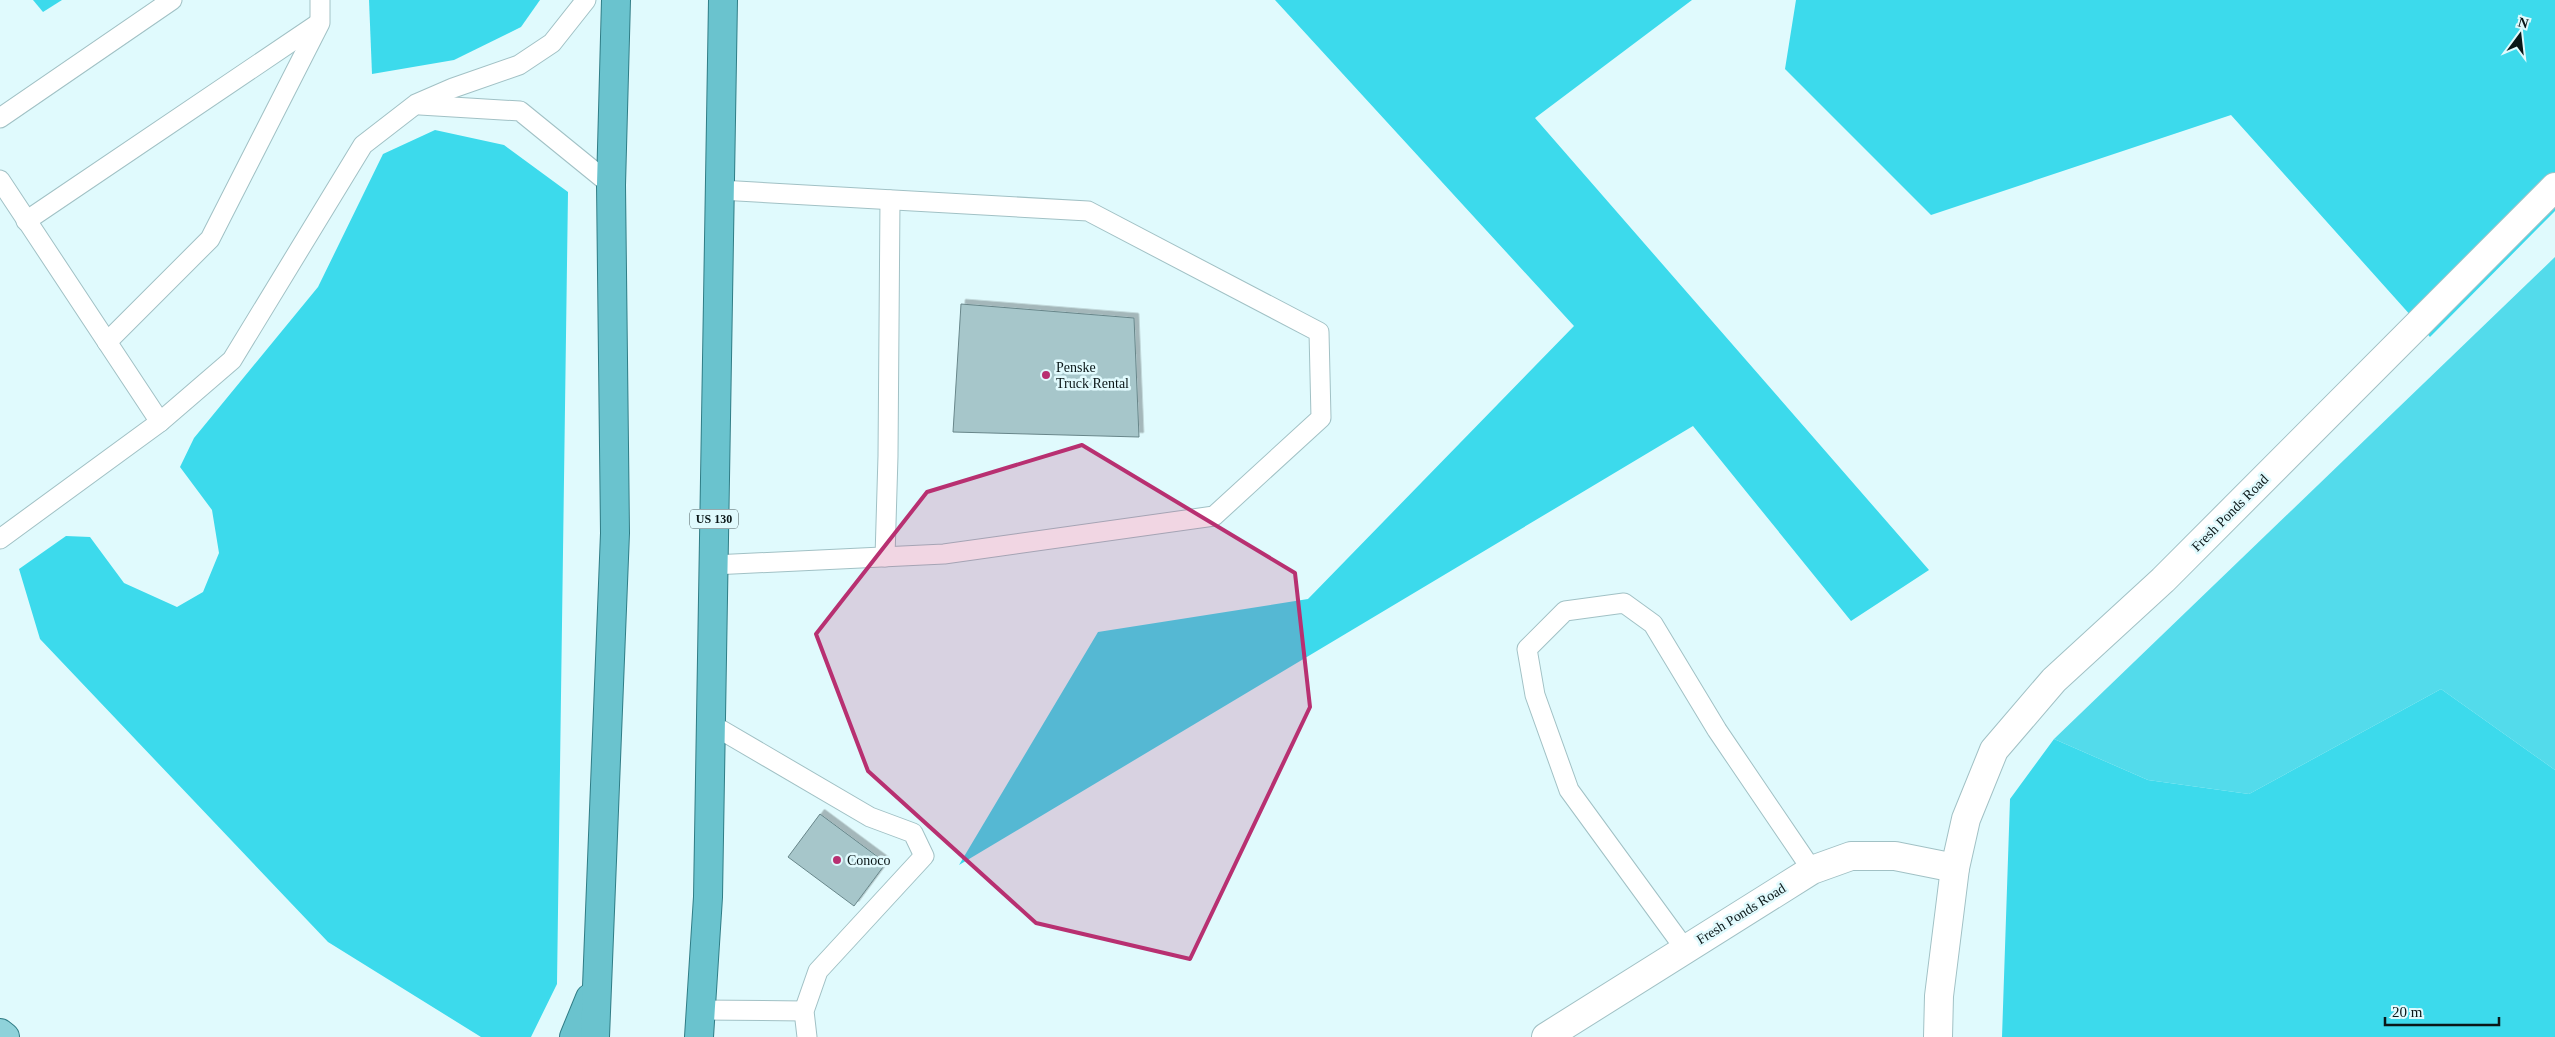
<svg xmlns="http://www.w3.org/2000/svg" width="2555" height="1037" viewBox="0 0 2555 1037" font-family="Georgia,serif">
  <defs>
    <filter id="shadow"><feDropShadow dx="4.5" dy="-4.5" stdDeviation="0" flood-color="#0004"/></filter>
  </defs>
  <rect width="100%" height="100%" fill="#e0fafd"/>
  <path fill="#53dbeb" d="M2555 257V770L2441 689 2249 794 2148 780 2054 739Z"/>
  <g fill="#3cdaec">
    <path d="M33 0H62L43 12Z"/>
    <path d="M369 0H540L521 27 454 60 372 74Z"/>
    <path d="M1275 0H1692L1535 118 1929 570 1851 621 1693 426 959 865 1098 632 1308 599 1574 326Z"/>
    <path d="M1796 0H2555V211L2430 337 2231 115 1931 215 1785 69Z"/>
    <path d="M435 130 504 145 568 192 557 984 531 1037H481L328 942 40 639 19 569 66 536 90 537 124 583 177 607 203 592 219 553 212 510 180 467 194 438 318 287 383 154Z"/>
    <path d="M2441 689 2555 770V1037H2002L2010 799 2054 739 2148 780 2249 794Z"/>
  </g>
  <g fill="#a6c6ca" stroke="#68868a" filter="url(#shadow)">
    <path d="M961 304 1134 318 1139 437 953 432Z"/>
    <path d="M820 814 886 863 854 906 788 857Z"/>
  </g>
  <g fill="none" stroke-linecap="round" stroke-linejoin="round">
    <defs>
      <g id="service">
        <path d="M420 105 520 111 611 185"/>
        <path d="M0 118 172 0"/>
        <path d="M0 180 160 422"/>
        <path d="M26 221 319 23"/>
        <path d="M107 342 210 239 320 23V0"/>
        <path d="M0 539 160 422 232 360 363 145 416 104 453 88 519 65 552 43 586 0"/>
        <path d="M885 557 888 456 890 200"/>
        <path d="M713 565 944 554 1214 516 1321 418 1319 332 1088 211 720 190"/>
        <path d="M711 724 870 817 913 833 924 856 818 971 804 1011 807 1037"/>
        <path d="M1685 949 1569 790 1535 695 1527 649 1565 611 1624 603 1653 624 1717 730 1812 870"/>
        <path d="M701 1010 804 1011"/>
      </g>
      <path id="minor" d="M1546 1037 1812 870 1851 856H1895L1955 868"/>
      <path id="tertiary" d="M1938 1037 1939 996 1955 868 1966 819 1994 750 2054 680 2163 580 2555 187"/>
      <path id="primary" d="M0 1033 5 1037"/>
      <g id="trunk">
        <path d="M574 1037 590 998"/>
        <path d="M595 1037 615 533 611 185 616 0"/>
        <path d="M699 1037 708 897 723 0"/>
      </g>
    </defs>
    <use href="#service" stroke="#a1c1c5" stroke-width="21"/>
    <use href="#minor" stroke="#a1c1c5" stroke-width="30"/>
    <use href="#tertiary" stroke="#a1c1c5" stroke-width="30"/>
    <use href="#primary" stroke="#307d86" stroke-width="30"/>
    <use href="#trunk" stroke="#307d86" stroke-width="30"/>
    <use href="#service" stroke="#fff" stroke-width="19"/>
    <use href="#minor" stroke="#fff" stroke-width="28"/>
    <use href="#tertiary" stroke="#fff" stroke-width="28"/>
    <use href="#primary" stroke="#8fd2da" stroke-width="28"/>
    <use href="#trunk" stroke="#6ac3ce" stroke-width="28"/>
  </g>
  <path fill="#b83071" fill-opacity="0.2" stroke="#b83071" stroke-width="4" stroke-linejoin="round" d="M1082 445 1295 573 1310 707 1190 959 1036 923 868 771 816 634 927 492Z"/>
  <g fill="#b83071" stroke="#e0fafd" stroke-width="2">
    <circle cx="1046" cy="375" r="5"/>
    <circle cx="837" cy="860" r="5"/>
  </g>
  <g text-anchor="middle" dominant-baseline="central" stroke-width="5" stroke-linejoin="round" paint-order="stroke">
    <rect fill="#e0fafd" stroke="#4a5a5c" stroke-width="1" x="690" y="509.5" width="48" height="19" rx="4"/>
    <g font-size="12" font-weight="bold" fill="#0a1617">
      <text x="714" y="519">US 130</text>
    </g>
    <g font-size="14" fill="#0a1617" stroke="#e0fafd" text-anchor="start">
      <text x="1056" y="367">Penske<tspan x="1056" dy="16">Truck Rental</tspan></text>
      <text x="847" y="860">Conoco</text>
    </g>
    <g font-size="14" fill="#0a1617" stroke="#e0fafd">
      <text transform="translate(2230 513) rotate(-45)">Fresh Ponds Road</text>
      <text transform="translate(1741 914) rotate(-32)">Fresh Ponds Road</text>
    </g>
  </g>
  <g transform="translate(2520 35) rotate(15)" stroke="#e0fafd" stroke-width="4" paint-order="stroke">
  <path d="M0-4L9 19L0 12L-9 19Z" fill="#0a1617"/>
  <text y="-8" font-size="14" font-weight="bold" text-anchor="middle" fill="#0a1617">N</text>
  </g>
  <path d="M2385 1017v8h114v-8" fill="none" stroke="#0a1617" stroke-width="2.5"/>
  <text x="2392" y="1017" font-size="15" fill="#0a1617" stroke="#e0fafd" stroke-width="4" paint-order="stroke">20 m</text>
</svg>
